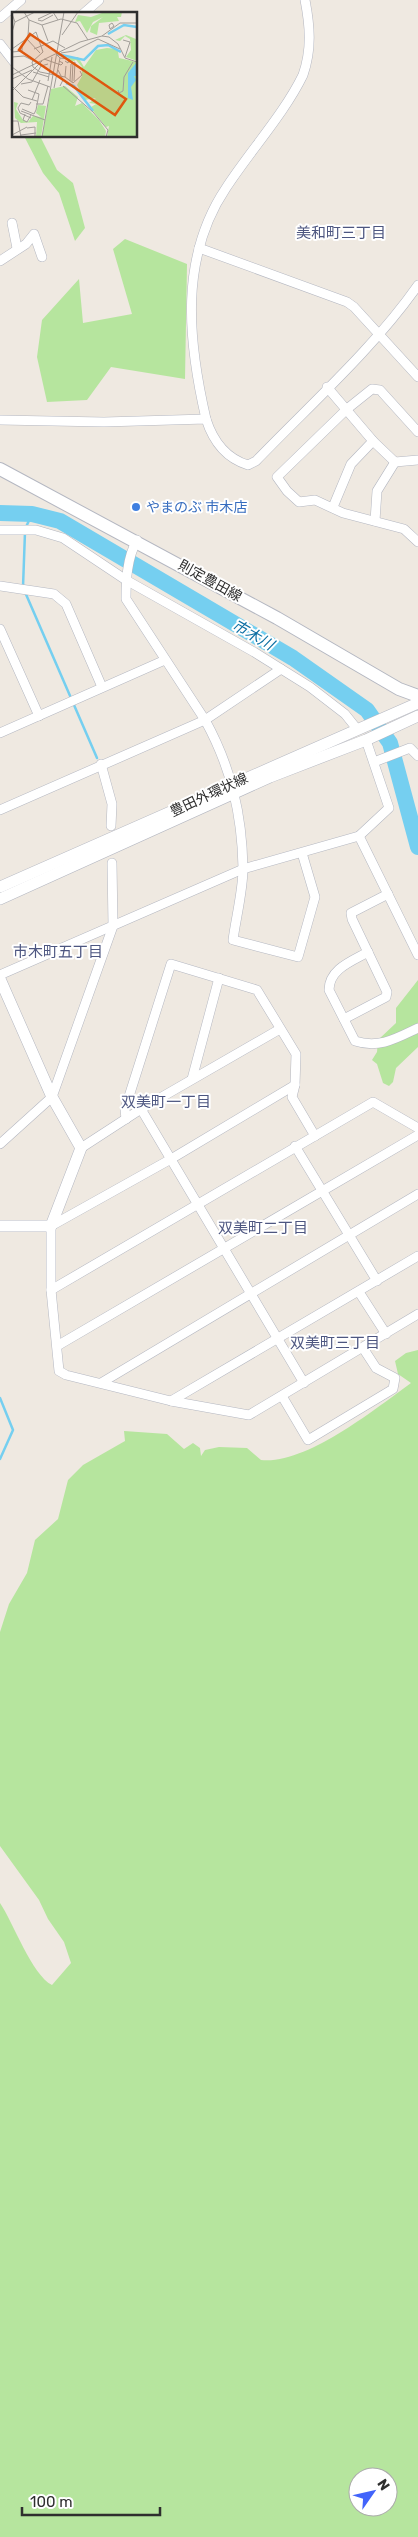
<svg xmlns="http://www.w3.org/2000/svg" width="418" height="2537" viewBox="0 0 418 2537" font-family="Rubik,'Noto Sans JP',sans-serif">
  <rect width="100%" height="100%" fill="#efe9e1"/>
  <g fill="#b6e59e" fill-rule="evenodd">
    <path d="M24 136H40L57 170 73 183 85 228 75 241 59 193 43 173Z"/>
    <path d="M125 239 187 264 185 379 111 367 87 400 47 402 37 357 42 320 79 279 83 323 132 314 113 249Z"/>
    <path d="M418 980V1047L396 1068 393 1082 389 1086 383 1083 377 1064 372 1060 377 1052 378 1040 396 1023V1008Z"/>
    <path d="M418 1350V2537H0V1903C13 1922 32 1975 52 1985L71 1963 64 1942 48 1919 39 1900 0 1846V1632L9 1604 27 1573 35 1540 58 1519 68 1480 83 1465 125 1441 124 1431 167 1434 184 1449 193 1443 200 1448 201 1456 205 1450 219 1447 247 1448 261 1460C306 1465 375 1409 411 1383L398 1374 395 1361 406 1353ZM358 2477H388V2507H358Z"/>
  </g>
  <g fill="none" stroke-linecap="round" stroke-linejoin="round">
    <g stroke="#75cff0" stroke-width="2.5">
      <path d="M26 527 32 514"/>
      <path d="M23 587 25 532"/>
      <path d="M25 592 97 758"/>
      <path d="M0 1398 13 1430 0 1459"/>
    </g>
    <path stroke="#75cff0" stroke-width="16" d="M0 513 32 514 60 521 293 658 367 710 390 743 418 847"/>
    <defs>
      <g id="minor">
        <path d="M83 14 99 0"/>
        <path d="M0 18 21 0"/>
        <path d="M0 44 14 62"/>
        <path d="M12 223 17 248"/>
        <path d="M199 248 347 302 354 307 418 377"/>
        <path d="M0 261 26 244 34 234 42 257"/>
        <path d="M327 387 373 441 395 462 418 460"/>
        <path d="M206 419C188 341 179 258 226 188 250 151 284 114 303 75 312 49 310 26 305 0"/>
        <path d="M0 420 104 422 206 419C213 441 225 458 248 465L256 461C310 405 374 348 418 285"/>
        <path d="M418 432 380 390 372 389 347 409 277 477 287 491 299 502 315 500 343 513 404 529 418 542"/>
        <path d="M333 507 351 464 373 441"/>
        <path d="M375 521 377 491 395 462"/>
        <path d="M0 530H36L63 538 126 580 254 652 310 687 345 714 357 729"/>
        <path d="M137 540C127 558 126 580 126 599L205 720C231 767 242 814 243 868 243 891 236 917 233 940L298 957 315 897 302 853"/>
        <path d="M0 586 54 594 66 604 102 687"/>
        <path d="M0 629 39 716"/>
        <path d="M0 733 165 660"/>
        <path d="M374 762 410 748 418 756"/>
        <path d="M101 764 112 804 111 826"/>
        <path d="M0 810 205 720 281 669"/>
        <path d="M359 836 418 955"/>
        <path d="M368 952C352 961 329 969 329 990L355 1041C379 1049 397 1038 418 1028"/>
        <path d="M0 975 243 869 359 836 389 808 366 740"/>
        <path d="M344 1019 386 997 387 992 352 919 351 913 388 894"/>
        <path d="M192 1079 219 978"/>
        <path d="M295 1085 171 1159 51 1226V1290L59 1371 66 1375 171 1401 249 1415 418 1314"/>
        <path d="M141 1109 304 1383"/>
        <path d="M126 1119 125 1109 171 964 257 990 296 1054 295 1085 292 1097 315 1136"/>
        <path d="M0 1144 52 1097 113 926 112 863"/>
        <path d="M295 1146 377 1281"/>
        <path d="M81 1148 141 1109 280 1029"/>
        <path d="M51 1290 373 1102 418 1128"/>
        <path d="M359 1292 386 1334"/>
        <path d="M57 1346 418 1135"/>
        <path d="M101 1383 418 1194"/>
        <path d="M282 1396 308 1440 393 1389 395 1378 376 1368 363 1348"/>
        <path d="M171 1401 418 1256"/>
      </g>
      <g id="tertiary">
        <path d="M0 887 418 703"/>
        <path d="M0 899 270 777 366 740 418 716"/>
        <path d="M0 979 52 1097 81 1148 51 1226H0"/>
      </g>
      <path id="secondary" d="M0 469 277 618 399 689 418 696"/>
    </defs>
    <use href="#minor" stroke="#b4b7c1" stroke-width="10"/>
    <use href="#tertiary" stroke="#b4b7c1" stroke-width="12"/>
    <use href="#secondary" stroke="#b4b7c1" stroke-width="14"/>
    <use href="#minor" stroke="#fff" stroke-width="9"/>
    <use href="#tertiary" stroke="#fff" stroke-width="11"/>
    <use href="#secondary" stroke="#fff" stroke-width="12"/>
  </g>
  <circle fill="#3f7fe0" stroke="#fff" stroke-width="2" cx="136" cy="507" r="5"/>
  <g text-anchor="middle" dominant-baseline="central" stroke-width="4" stroke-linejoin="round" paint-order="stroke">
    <g font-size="14" fill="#366cbe" stroke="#fff" text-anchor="start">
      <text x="146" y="507">やまのぶ 市木店</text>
    </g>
    <g font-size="14" fill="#2e2e2e" stroke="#fff">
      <text transform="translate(210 581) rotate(29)">則定豊田線</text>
      <text transform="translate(209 795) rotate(-25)">豊田外環状線</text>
    </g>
    <g font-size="15" fill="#4d5680" stroke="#fff">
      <text x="341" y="233">美和町三丁目</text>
      <text x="58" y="952">市木町五丁目</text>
      <text x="166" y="1102">双美町一丁目</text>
      <text x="263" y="1228">双美町二丁目</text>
      <text x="335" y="1343">双美町三丁目</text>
    </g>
    <g font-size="15" font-style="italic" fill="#0d6fa3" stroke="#fff">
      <text transform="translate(253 635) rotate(30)">市木川</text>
    </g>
  </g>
  <g transform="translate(12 12)">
    <rect width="125" height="125" fill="#efe9e1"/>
    <path d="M88 0H110L109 5H105L107 9 87 11 85 23 78 20 79 14 91 5 81 10 75 21 68 9 63 10 66 3 79 5 90 1ZM114 23 124 27 125 23V49L114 45 119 38 118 27 113 24 108 29 103 28ZM95 36 104 37 109 41 106 40 107 46 125 50V125H95L97 114 94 115 81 99 79 95 84 92 77 91 84 86 73 88 65 73 70 64V55L64 48 57 51V46L66 45 72 55 84 38ZM53 74 66 85 63 94 70 91 87 108 94 119 93 125H30L39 77ZM2 90 6 91 4 97 11 108 16 110 21 104 29 105 24 101 26 93 34 94 29 125H24L25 110 9 111 3 106Z" fill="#b6e59e"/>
    <path d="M125 50V64H122L124 68 119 75 121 88 116 86V61Z" fill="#75cff0"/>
    <path fill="none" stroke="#75cff0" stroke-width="2.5" d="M96 22 112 13 125 15M45 42 72 48 86 34 96 33 109 40M54 71 62 74 81 99"/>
    <path fill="none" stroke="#a29e99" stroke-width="1" d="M12 0 17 8 16 24M0 2 3 10 0 20M26 7 41 0 46 8M17 8 30 13 36 29M26 8 30 9 41 3M3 10 23 0M100 11 102 14 98 17 97 13ZM30 13 49 7 65 11 76 28M50 23 66 0M90 24 108 11H125M14 26 28 41M86 27 108 37M111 28 118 30 113 45M0 37 24 20 31 40 20 50 21 55 28 60 53 65M22 37 41 29 53 36M0 40 10 39V33M49 41 62 39 86 27M0 45 12 44 22 49M48 46 57 47 56 51 53 49M32 47 49 53 51 51 47 49M54 54 53 65 61 71 70 63 68 59M0 55 16 67 38 75M46 58 51 68 48 74M21 60 37 65M0 63 68 30 90 24 97 25 106 32 113 46 125 50M0 67 20 58M36 69 40 45M58 69 59 52 63 50M62 69 63 50M60 70 61 51M9 72 20 70 29 54 36 52M0 74 11 85 25 89M51 74 81 100 96 118 94 125M42 76 48 46 45 43M106 78 107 81 111 79 112 65 121 50M0 79 30 49M20 88 28 68M24 92H31L36 74M10 97 22 102 24 98 27 82 16 78M9 99 33 108M0 100V109H6L9 125M13 102 11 108 15 110 19 103M19 106 8 101 6 96 9 91 17 93 19 90M15 116 23 115V125M0 123 15 115M9 123 24 121M30 125 52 0"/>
    <path fill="#df570e" fill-opacity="0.15" stroke="#df570e" stroke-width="2.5" d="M18 22 114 87 103 103 7 38Z"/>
    <rect width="125" height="125" fill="none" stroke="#2e2e2e" stroke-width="2.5"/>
  </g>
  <g transform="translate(373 2492) rotate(56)"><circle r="24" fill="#ffffff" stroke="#ababab"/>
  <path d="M0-4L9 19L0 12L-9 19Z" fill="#4264fb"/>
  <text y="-8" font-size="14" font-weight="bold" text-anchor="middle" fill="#2e2e2e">N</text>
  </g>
  <path d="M22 2507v8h138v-8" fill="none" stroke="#2e2e2e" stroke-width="2.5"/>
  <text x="30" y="2507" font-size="15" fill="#2e2e2e" stroke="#ffffff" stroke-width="4" paint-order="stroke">100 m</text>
</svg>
